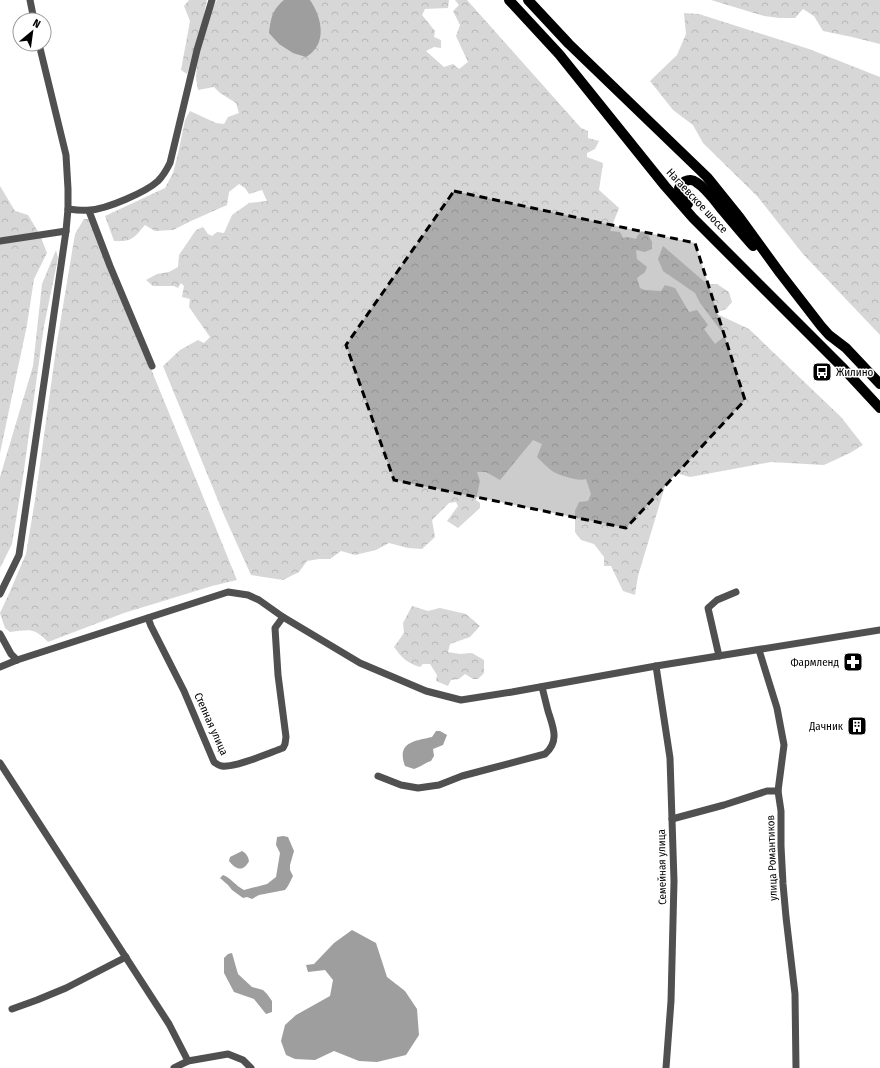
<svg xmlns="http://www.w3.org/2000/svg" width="880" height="1068" viewBox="0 0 880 1068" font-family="'Fira Sans Condensed',sans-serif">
  <defs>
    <pattern id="forest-crowns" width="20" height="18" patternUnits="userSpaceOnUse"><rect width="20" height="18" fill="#d7d7d7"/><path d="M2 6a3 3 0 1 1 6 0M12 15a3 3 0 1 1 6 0" fill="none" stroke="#b7b7b7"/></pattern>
  </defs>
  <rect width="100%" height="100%" fill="#fff"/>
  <g fill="url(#forest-crowns)">
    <path d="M189 0H207L203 19 187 74 181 70 190 21 184 6Z"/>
    <path d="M217 0H449L448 8 425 9 422 15 435 31 434 37 441 40V48L434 47 426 51 444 67 453 64 459 69 468 62 456 36 460 25 453 11 459 5 455 0H467L581 128 588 131V138L599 141 595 149 587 153V157L603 163 599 190 619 208 610 231 620 232 623 238 628 237 636 239 638 235 642 231 647 232 652 242V249L645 252 636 250 637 259 647 267 645 272 637 278 640 288 645 290 661 291 665 285 675 288 689 312 697 310 708 325 704 329 715 344 725 336 700 303 695 293 663 271 658 259 663 246 707 284H717L729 292 732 302 726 309 715 313 749 329 841 417 863 445 850 453 824 465 771 462 690 477 676 473 666 483 638 576 635 595 623 591 611 566H604V557L594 544 581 540 575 532V511L579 502 588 501 591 494 586 479C579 482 558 475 552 471 547 467 542 462 537 457L542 444 533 440 500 480 486 472H477L480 481 476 500 480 503V508L458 528 447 521 458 506 456 502 449 503 432 520 435 537 422 549 408 548 389 543 376 550 355 555 341 551 330 559H319L307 561 299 572 283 580 251 575 224 515 163 366 180 350 198 340 204 343 210 337 189 307 190 299 182 297 184 286 181 283 178 288 174 286H153L146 280 157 274 169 272 178 267 179 255 196 230 203 227 208 234 212 236 217 232 224 233 232 215 249 203 267 201 262 190 249 194 245 188 239 184 229 192 227 205 191 221 173 230 155 231 145 225C134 238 132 242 114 241L105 216 165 188 173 173 178 154 185 120 190 111 216 123 224 124 228 117 239 113 236 103 220 93 214 87 198 90 196 78 199 41 212 9Z"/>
    <path d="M711 0H880V44L852 37 823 31 814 16 803 9 795 18H779L764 16Z"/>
    <path d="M684 13 699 14 809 49 880 77V335L803 254 757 196 703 143 693 125 673 110 650 81 677 55 686 34Z"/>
    <path d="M0 186 15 211 28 215 40 235 47 253 34 279 27 325 0 453Z"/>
    <path d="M84 219H90L237 580 212 586 124 613 48 642C33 627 30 630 10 632L5 628 0 613 8 596 26 554 35 500 57 342 75 234Z"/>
    <path d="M56 250 58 258 44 326 23 477 12 544 0 568V477L33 366 42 284Z"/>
    <path d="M412 606 428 611 440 608 466 614 480 626 470 637 450 644 448 652 460 654 472 653 484 660V673L478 679H473L465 674 459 679 451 680 448 686 436 681 437 675 430 664H423L420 667C407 663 402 658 394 647L404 633 403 623Z"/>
  </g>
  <g fill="#9e9e9e">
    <path d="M284 0H310C322 18 328 44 306 57L293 53 279 44 269 33C271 18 272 10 284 0Z"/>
    <path d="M436 731H440L447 735 443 745 433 749 434 756 431 761C425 763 420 767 414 769L405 766C396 742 415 741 432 737Z"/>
    <path d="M283 836 288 837 294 851 290 865V870L293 876 288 886 285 890 259 895 252 899 247 897 243 898 232 890 228 885 220 878 223 875C231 878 236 886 244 890L267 884 276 877 280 853 276 845 277 837Z"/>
    <path d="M242 851C246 853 248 856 249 861 243 873 235 869 229 861L230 857Z"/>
    <path d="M352 930 376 943 387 977 405 991 417 1009 419 1035 406 1055 377 1062 359 1061 334 1051 315 1060 295 1059 286 1055 281 1041 285 1025 296 1015 330 996 333 980 325 970 308 972 306 965 314 964 334 943Z"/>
    <path d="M232 953 238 974 252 987 263 990 267 994 272 1001V1012L266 1014 254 999 234 992 224 973V958L228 954Z"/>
  </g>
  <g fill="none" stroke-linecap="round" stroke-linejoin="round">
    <g stroke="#505050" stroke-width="7">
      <path d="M30 0 34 20"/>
      <path d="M68 209C75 210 83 211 90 210 107 209 146 192 158 181 163 176 167 169 170 163L197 50 212 0"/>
      <path d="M89 211 110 266 152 366"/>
      <path d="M0 241 66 231"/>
      <path d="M0 594 19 555 66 231 68 209V189L66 155 39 44"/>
      <path d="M148 618 151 626 184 691 214 762C217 764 219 766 222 766 235 768 269 753 283 748L285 744 286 737 278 675 275 628 283 617"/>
      <path d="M0 634 11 654 17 660"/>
      <path d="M759 650 777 708 784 745 778 791 781 811V846L783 884 786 917 795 994 796 1068"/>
      <path d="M719 656 708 608 717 600 736 592"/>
      <path d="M656 666 670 758 674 881 671 1001 666 1068"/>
      <path d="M0 667 17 660 228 592 248 595 259 600 283 617 360 663 426 691 461 700 512 692 656 666 880 630"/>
      <path d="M0 763 169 1024 188 1061"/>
      <path d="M378 776 401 785 418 788 439 785 462 776 545 754C560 741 553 727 548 711 546 703 544 695 542 687"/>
      <path d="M672 819 724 805 767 791H778"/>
      <path d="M12 1009 37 1000 66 988 126 957"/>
      <path d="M174 1068 188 1061 228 1054 243 1060 251 1068"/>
    </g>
    <g stroke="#000" stroke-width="10">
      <path d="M509 0 559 54 665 186 693 218 842 367 880 408"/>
      <path d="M528 0 569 44 707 177 740 218 780 273 821 326 829 335 846 348 880 384"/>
      <path d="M688 204C685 200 680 196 679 191 678 182 690 177 696 182 707 189 715 201 723 211 733 223 743 235 753 246"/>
    </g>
  </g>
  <path fill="#000" fill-opacity="0.2" stroke="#000" stroke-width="3" stroke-dasharray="8 5" stroke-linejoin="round" d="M454 191 695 243 745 400 626 528 394 480 346 345Z"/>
  <defs>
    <symbol id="bus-square" viewBox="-11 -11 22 22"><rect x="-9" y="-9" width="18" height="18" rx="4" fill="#000" stroke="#fff"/><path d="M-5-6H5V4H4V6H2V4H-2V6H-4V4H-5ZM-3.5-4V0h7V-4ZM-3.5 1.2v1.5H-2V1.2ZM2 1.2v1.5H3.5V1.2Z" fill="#fff"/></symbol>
    <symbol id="pharmacy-square" viewBox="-11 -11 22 22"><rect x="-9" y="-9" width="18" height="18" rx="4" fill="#000" stroke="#fff"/><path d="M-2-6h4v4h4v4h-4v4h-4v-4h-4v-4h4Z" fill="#fff"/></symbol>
    <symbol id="building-square" viewBox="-11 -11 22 22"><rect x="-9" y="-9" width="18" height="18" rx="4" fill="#000" stroke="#fff"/><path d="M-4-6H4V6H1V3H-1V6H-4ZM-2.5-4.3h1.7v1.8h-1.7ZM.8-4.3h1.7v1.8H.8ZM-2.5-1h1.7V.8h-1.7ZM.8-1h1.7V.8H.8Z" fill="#fff"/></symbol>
  </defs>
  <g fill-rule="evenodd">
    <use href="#bus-square" x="811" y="361" width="22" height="22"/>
    <use href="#pharmacy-square" x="842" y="651" width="22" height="22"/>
    <use href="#building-square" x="846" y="715" width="22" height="22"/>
  </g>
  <g text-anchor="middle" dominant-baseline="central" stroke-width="3" stroke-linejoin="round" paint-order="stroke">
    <g font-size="11" fill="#000" stroke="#fff">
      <text transform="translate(697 201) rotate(47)">Нагаевское шоссе</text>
      <text transform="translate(211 724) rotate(66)">Степная улица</text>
      <text transform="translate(772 858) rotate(-92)">улица Романтиков</text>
      <text transform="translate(662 867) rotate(-91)">Семейная улица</text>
    </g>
    <g font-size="11" fill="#000" stroke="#fff" text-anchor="end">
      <text x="836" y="372" text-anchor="start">Жилино</text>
      <text x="839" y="662">Фармленд</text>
      <text x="843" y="726">Дачник</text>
    </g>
  </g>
  <g transform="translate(32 32) rotate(29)"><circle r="19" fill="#ffffff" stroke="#999999"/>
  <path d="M0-3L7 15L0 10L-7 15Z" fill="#000000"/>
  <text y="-6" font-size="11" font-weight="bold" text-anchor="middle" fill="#000000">N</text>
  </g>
</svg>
